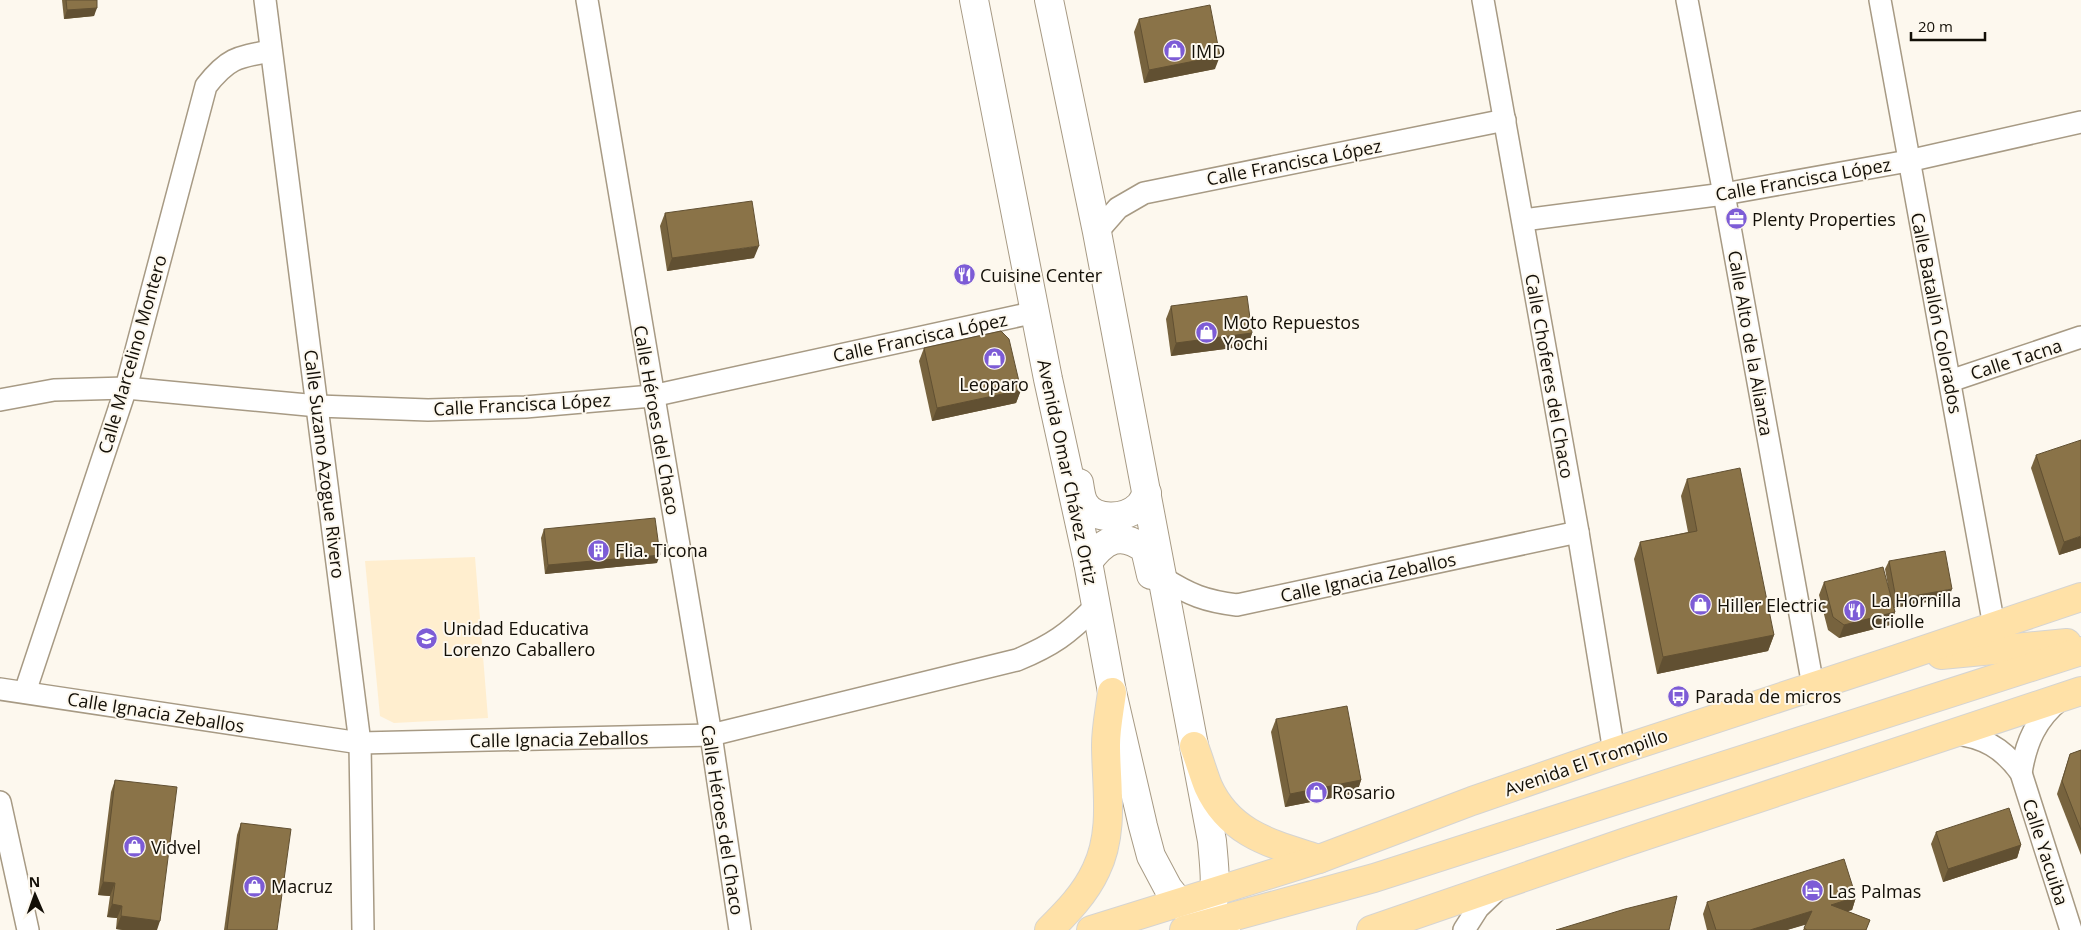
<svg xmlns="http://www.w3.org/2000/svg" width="2081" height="930" viewBox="0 0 2081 930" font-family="'Open Sans',sans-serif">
  <rect width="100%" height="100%" fill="#fdf8ee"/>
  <path fill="#ffeecf" d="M475 557 488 718 394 723 380 716 365 561Z"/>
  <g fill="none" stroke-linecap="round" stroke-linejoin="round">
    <defs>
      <g id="minor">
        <path d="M265 0 360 743 363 930"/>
        <path d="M587 0 711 735 740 930"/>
        <path d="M1483 0 1578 532 1614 752"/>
        <path d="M1687 0 1724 194 1813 686"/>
        <path d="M1880 0 1994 626"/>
        <path d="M1523 220 1724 194 1908 161 2081 122"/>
        <path d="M1097 232 1118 208 1144 193 1505 120"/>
        <path d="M1950 381 2081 337"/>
        <path d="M0 400 54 390 126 388 318 406 428 410 525 407 652 396 1036 312"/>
        <path d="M1163 578C1190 595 1205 601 1237 605L1578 532"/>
        <path d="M0 689 360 743 711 735 1017 660C1053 645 1068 634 1095 607"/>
        <path d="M25 692 126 388 206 86C228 58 237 57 271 51"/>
        <path d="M1953 734C1983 736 2004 749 2021 773L2071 930"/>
        <path d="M2021 773C2026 742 2036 719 2061 699"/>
        <path d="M0 802 28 930"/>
        <path d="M1464 930 1478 908 1499 888"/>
      </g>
      <g id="secondary">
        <path d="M974 0 1048 379 1088 562 1112 692 1143 826 1151 856 1168 888 1180 903 1189 912 1206 924 1226 929"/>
        <path d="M1049 0 1097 232 1212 841C1214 865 1218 891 1210 915"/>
        <path d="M1079 483C1080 489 1081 498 1084 503 1094 521 1125 520 1139 506 1142 503 1145 497 1147 493"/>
        <path d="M1088 562C1105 539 1120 531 1145 549L1151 575"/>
      </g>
      <g id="primary">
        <path d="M1941 655 2067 643"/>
        <path d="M1194 746C1199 759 1203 773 1208 786 1230 835 1273 844 1319 859"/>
        <path d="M1049 930C1067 912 1085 894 1096 870 1115 831 1106 786 1106 745 1106 727 1110 709 1112 692"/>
        <path d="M1091 930 1319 859 1472 801 1614 752 1897 659 2081 597"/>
        <path d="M1184 930 1374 878 2081 651"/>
        <path d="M1371 930 1626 842 2081 691"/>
      </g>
    </defs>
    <use href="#minor" stroke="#a79a84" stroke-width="24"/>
    <use href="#secondary" stroke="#a79a84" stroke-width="30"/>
    <use href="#primary" stroke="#d5d4d2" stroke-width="30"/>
    <use href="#minor" stroke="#fff" stroke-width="21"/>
    <use href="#secondary" stroke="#fff" stroke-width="28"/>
    <use href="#primary" stroke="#ffe1a7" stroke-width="28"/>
  </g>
  <g fill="#77633e">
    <path d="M62 0H97L94 16 64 19Z"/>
    <path d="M1139 19 1215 69 1144 83 1134 32Z"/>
    <path d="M665 213 754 258 667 271 660 226Z"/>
    <path d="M1171 306 1252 333 1248 346 1171 356 1166 319Z"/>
    <path d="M924 348 1021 390 1016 403 932 421 919 361Z"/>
    <path d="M2036 455 2081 548 2059 555 2031 468Z"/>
    <path d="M1687 479 1774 635 1768 651 1657 674 1634 559 1640 542 1688 532 1681 496Z"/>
    <path d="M544 529 657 563 545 574 541 538Z"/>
    <path d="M1889 561 1949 598 1894 608 1895 612 1890 625 1839 638 1828 630 1819 595 1824 582 1889 591 1885 569Z"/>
    <path d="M1276 719 1361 780 1357 793 1285 807 1271 732Z"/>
    <path d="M2081 750V855L2057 794 2070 754Z"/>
    <path d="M115 780 157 930H123L116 929 117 918 107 917 110 896 98 895 111 792Z"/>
    <path d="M241 823 277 930H224L237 835Z"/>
    <path d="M1936 832 2021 845 2017 858 1943 882 1931 844Z"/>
    <path d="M1856 897 1852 910 1847 911 1870 920 1866 930H1803L1806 924 1787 930H1707L1703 914 1707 902Z"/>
  </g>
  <g fill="#615032">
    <path d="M97 8 94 16 64 19 67 10Z"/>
    <path d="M1220 56 1215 69 1144 83 1149 70Z"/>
    <path d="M759 246 754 258 667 271 672 258Z"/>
    <path d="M1252 333 1248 346 1171 356 1176 343Z"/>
    <path d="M1021 390 1016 403 932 421 937 408Z"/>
    <path d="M2081 536V548L2059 555 2064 542Z"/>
    <path d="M660 555 657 563 545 574 548 565Z"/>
    <path d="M1952 589 1949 598 1893 608 1896 599Z"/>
    <path d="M1895 612 1890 625 1839 638 1844 625Z"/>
    <path d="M1774 635 1768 651 1657 674 1663 657Z"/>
    <path d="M1361 780 1357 793 1285 807 1290 794Z"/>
    <path d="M2021 845 2017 858 1943 882 1948 869Z"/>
    <path d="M103 882 115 883 110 896 98 895Z"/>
    <path d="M1856 897 1852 910 1827 918 1831 905Z"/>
    <path d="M112 904 122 906 117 918 107 917Z"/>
    <path d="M1812 911 1808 924 1787 930H1750Z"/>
    <path d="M121 916 160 921 157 930H123L116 929Z"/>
  </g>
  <g fill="#8a7348" stroke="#615032">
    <path d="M66 0H97V8L67 10Z"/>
    <path d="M1210 5 1220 56 1149 70 1139 19Z"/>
    <path d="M752 201 759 246 672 258 665 213Z"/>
    <path d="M1247 296 1252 333 1176 343 1171 306Z"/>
    <path d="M1001 331 1009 339 1021 390 937 408 924 348Z"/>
    <path d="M2081 440V536L2064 542 2036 455Z"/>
    <path d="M1740 468 1774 635 1663 657 1640 542 1697 531 1687 479Z"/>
    <path d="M655 518 660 555 548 565 544 529Z"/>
    <path d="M1945 551 1952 589 1896 599 1889 561Z"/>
    <path d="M1883 567 1895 612 1844 625 1833 617 1824 582Z"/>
    <path d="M1347 706 1361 780 1290 794 1276 719Z"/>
    <path d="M2081 750V830L2062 781 2070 754Z"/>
    <path d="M115 780 177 787 160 921 121 916 122 906 112 904 115 883 103 882Z"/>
    <path d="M2009 808 2021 845 1948 869 1936 832Z"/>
    <path d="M241 823 291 829 277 930H227Z"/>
    <path d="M1844 859 1856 897 1831 905 1870 920 1866 930H1807L1804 928 1812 911 1750 930H1716L1707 902Z"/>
    <path d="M1677 896 1669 930H1556L1625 909Z"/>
  </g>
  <defs>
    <symbol id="shop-disc" viewBox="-11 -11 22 22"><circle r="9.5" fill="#7d5cd6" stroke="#fdf8ee"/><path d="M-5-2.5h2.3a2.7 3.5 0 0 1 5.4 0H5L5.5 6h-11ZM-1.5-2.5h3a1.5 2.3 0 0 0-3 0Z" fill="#fff"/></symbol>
    <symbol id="office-disc" viewBox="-11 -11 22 22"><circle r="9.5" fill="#7d5cd6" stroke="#fdf8ee"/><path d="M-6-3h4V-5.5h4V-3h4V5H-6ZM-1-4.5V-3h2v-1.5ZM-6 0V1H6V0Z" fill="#fff"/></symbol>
    <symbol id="restaurant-disc" viewBox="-11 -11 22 22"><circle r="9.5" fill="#7d5cd6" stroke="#fdf8ee"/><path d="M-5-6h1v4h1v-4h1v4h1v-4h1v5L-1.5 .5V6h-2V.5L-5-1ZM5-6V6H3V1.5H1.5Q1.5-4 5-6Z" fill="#fff"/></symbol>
    <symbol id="building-disc" viewBox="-11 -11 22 22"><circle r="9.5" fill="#7d5cd6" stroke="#fdf8ee"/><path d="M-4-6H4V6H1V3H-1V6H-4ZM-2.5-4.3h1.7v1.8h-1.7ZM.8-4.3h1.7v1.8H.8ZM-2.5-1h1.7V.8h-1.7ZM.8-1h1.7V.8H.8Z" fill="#fff"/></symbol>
    <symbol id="school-disc" viewBox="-11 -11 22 22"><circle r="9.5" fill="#7d5cd6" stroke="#fdf8ee"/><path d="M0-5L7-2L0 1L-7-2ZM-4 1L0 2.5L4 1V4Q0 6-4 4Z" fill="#fff"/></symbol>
    <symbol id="bus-disc" viewBox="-11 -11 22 22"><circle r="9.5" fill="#7d5cd6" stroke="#fdf8ee"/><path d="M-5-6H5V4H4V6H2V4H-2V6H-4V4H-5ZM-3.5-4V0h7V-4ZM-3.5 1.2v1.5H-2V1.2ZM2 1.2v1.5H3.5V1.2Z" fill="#fff"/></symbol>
    <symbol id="hotel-disc" viewBox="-11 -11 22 22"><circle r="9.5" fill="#7d5cd6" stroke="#fdf8ee"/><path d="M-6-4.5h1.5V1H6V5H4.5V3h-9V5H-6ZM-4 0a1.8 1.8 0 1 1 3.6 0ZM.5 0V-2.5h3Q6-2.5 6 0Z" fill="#fff"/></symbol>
  </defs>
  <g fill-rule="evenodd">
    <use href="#shop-disc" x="1162" y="38" width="25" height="25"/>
    <use href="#office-disc" x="1724" y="206" width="25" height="25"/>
    <use href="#restaurant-disc" x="952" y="262" width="25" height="25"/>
    <use href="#shop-disc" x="1194" y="320" width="25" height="25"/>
    <use href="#shop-disc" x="982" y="346" width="25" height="25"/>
    <use href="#building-disc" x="586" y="538" width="25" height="25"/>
    <use href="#shop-disc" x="1688" y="592" width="25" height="25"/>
    <use href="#restaurant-disc" x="1842" y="598" width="25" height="25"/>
    <use href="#school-disc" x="414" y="626" width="25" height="25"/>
    <use href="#bus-disc" x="1666" y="684" width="25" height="25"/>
    <use href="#shop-disc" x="1304" y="780" width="25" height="25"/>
    <use href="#shop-disc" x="122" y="834" width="25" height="25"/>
    <use href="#shop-disc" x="242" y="874" width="25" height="25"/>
    <use href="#hotel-disc" x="1800" y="878" width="25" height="25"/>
  </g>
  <g text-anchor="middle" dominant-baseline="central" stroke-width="4" stroke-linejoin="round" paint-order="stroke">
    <g font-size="18" fill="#130f07" stroke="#fdf8ee" text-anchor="start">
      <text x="1191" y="51">IMD</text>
      <text x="1752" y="219">Plenty Properties</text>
      <text x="980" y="275">Cuisine Center</text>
      <text x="1223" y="322">Moto Repuestos<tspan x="1223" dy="21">Yochi</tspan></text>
      <text x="994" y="384" text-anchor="middle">Leoparo</text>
      <text x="615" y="550">Flia. Ticona</text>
      <text x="1871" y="600">La Hornilla<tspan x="1871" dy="21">Criolle</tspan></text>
      <text x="1717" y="605">Hiller Electric</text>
      <text x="443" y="628">Unidad Educativa<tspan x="443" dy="21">Lorenzo Caballero</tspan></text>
      <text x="1695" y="696">Parada de micros</text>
      <text x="1332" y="792">Rosario</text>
      <text x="151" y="847">Vidvel</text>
      <text x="271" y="886">Macruz</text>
      <text x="1828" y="891">Las Palmas</text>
    </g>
    <g font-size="18" fill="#130f07" stroke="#fdf8ee">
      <text transform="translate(1294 162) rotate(-11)">Calle Francisca López</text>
      <text transform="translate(1803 179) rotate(-10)">Calle Francisca López</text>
      <text transform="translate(1937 313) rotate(79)">Calle Batallón Colorados</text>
      <text transform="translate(920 337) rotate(-12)">Calle Francisca López</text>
      <text transform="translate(1751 343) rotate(80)">Calle Alto de la Alianza</text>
      <text transform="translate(132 354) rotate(-74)">Calle Marcelino Montero</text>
      <text transform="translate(2016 359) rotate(-18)">Calle Tacna</text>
      <text transform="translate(1550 376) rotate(80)">Calle Choferes del Chaco</text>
      <text transform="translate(522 404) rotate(-3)">Calle Francisca López</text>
      <text transform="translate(657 420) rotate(80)">Calle Héroes del Chaco</text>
      <text transform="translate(325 464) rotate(83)">Calle Suzano Azogue Rivero</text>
      <text transform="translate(1068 472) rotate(78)">Avenida Omar Chávez Ortiz</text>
      <text transform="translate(1368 577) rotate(-12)">Calle Ignacia Zeballos</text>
      <text transform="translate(156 712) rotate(9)">Calle Ignacia Zeballos</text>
      <text transform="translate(559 739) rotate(-1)">Calle Ignacia Zeballos</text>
      <text transform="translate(1586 762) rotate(-19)">Avenida El Trompillo</text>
      <text transform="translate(723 820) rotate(81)">Calle Héroes del Chaco</text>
      <text transform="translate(2046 852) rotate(72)">Calle Yacuiba</text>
    </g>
  </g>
  <g transform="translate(35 895) rotate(358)" stroke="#fdf8ee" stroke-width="4" paint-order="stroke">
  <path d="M0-4L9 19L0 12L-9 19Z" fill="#130f07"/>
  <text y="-8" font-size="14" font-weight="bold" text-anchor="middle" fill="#130f07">N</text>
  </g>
  <path d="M1911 32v8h74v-8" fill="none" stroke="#130f07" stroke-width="2.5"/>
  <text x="1918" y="32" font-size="15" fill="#130f07" stroke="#fdf8ee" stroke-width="4" paint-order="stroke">20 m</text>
</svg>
